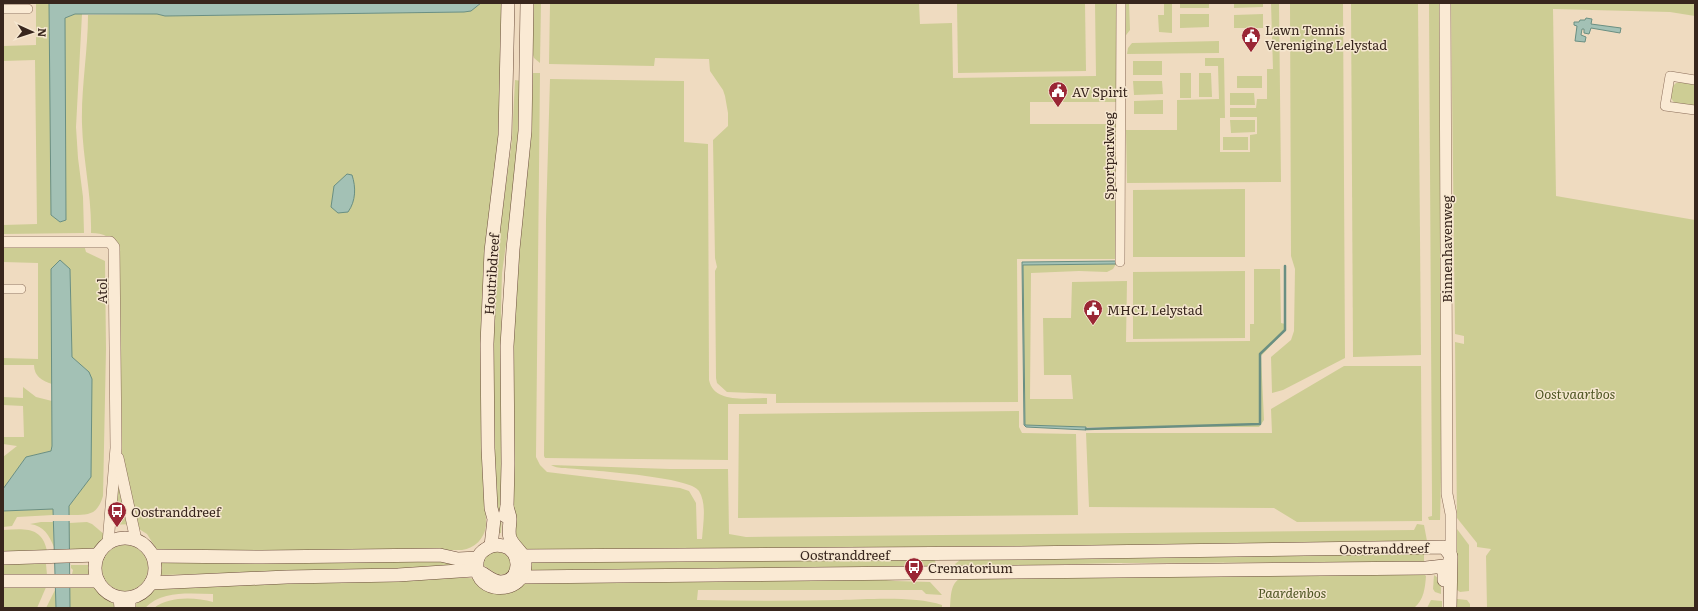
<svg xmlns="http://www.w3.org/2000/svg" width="1698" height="611" viewBox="0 0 1698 611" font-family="Literata,serif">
  <rect width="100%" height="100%" fill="#efdbc0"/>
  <g fill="#cdcd94">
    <path d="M36 3H49L51 215 60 222 66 220 65 18 75 14H82L76 127 78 158 83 197 84 233 3 234V225L37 224 35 60 3 61V46L36 45Z"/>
    <path d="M481 3H502L498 146 483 280 486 526C484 539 475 548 462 550H157L147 534 139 529 122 454 119 246C110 237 104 233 91 233 92 196 83 161 82 124 81 88 88 51 88 15L157 14 165 16 464 12 478 6Z"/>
    <path d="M533 3H541L540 63 534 58 533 55Z"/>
    <path d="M550 3H919L920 24 952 23 953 78 1096 76 1095 3H1129L1130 30 1120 43 1118 102H1030V124H1118L1116 259H1017L1018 402 776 403V394L727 392 717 383 716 378 715 271 717 267 715 258 713 140 728 126V113L725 96 723 90 710 71 709 59 655 58 654 66 549 64Z"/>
    <path d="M957 3H1085L1086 71 958 73Z"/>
    <path d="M1164 3H1172V33L1159 32 1158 15H1164Z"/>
    <rect x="1180" y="3" width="29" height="5"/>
    <path d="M1234 3H1263V7L1234 8Z"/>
    <path d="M1271 3H1279L1281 182 1127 183 1126 130H1177V100L1219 99 1218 66H1205V58H1224L1225 118H1220V152H1250V135L1257 134V117H1230V108H1256L1257 99H1267V69H1273Z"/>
    <path d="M1290 3H1343L1345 358 1283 390 1272 393 1271 357 1291 340 1294 331 1295 269 1291 256Z"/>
    <path d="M1351 3H1418L1421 355 1353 357Z"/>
    <path d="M1429 3H1440L1443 399 1440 520H1429L1428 517 1432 516V498Z"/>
    <path d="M1451 3H1695V16L1670 12 1553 9 1556 196 1695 220V608H1487L1486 556 1491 549 1477 547V543L1457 518 1455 342 1464 344V336L1455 334Z"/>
    <path d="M1180 14H1209V27L1180 28Z"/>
    <path d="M1263 14V28H1234V15Z"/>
    <path d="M1219 41V53L1127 54 1128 48 1132 43Z"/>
    <rect x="1133" y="61" width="29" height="14"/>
    <path d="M533 73H540L536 457 540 465 547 472 680 488 689 491 696 503 697 539H702C703 524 707 504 699 491 691 477 597 471 577 469 570 468 557 469 551 465L670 469H728L729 534 746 537 1414 530 1417 524 1424 525 1427 541 1196 545 901 547 877 552 526 551 513 532V306L531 130Z"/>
    <rect x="1180" y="73" width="11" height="25"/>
    <path d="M1199 73H1211L1212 97H1199Z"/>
    <rect x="1237" y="76" width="25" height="12"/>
    <path d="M550 79 684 81V142L708 144 709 380C714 404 748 398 767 398V404H728V460L545 458 544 456 546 219Z"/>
    <path d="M515 80 522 81 520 144 502 273 501 309 505 450 501 533H496L492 375 496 259 512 140Z"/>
    <path d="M1133 81H1162L1163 94 1134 95Z"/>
    <path d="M1682 82 1695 84V108L1675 104 1671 98V88L1676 83Z"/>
    <path d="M1230 93H1254L1255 105H1230Z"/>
    <path d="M1163 100V114H1134V101Z"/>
    <path d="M1230 120H1255V132L1231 133Z"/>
    <rect x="1223" y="137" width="25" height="13"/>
    <path d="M1245 189V257H1133V190Z"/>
    <path d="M84 245 86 252 105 261 106 349 103 496C97 516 88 515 69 515V506L91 477 89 372 72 357 70 269H51L52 384C42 381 34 376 34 365H3V358L38 359V263L3 262V247Z"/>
    <path d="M1116 264 1113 269 1107 272 1079 271 1031 273 1030 399H1073L1071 375H1044L1043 318H1071L1072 282 1127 281 1126 342 1250 341V324H1254V269H1280L1281 323 1285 324 1284 332 1261 356 1264 420 1259 427H1086L1025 425 1023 265Z"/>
    <path d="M1245 271V338L1133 339V272Z"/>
    <path d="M1344 366H1421L1422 521 1297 522 1274 508 1089 507 1086 433H1272L1271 409Z"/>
    <path d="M23 387 36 397 52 401V446L51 451 26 457 3 489V457L17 446 3 444V437H24L23 406 3 405V397L23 398Z"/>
    <path d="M1019 411V427L1022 433 1076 434 1078 515 738 518 739 414Z"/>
    <path d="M119 479 131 524 112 525Z"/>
    <path d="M53 509V515L17 517 12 526 3 527V511Z"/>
    <path d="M41 522H53L54 547C49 535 44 526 30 524Z"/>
    <path d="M87 522 92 524 105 535 103 539 94 550 70 551 69 523Z"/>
    <path d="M1457 529 1469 545V591L1460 592 1457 590Z"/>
    <path d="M3 530C24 529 42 526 47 551H3Z"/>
    <circle cx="125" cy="568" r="23"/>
    <path d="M1424 548V562L1117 563 954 567 955 564 960 560Z"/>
    <path d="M493 552C502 552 506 553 511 561L510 571 505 574 498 575 483 565 486 556Z"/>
    <path d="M530 559H934L938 567 528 573Z"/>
    <path d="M444 561 471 567 161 575V563Z"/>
    <path d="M3 564H46L47 575 3 574Z"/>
    <path d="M71 565H89V574H72L73 570 71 568Z"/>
    <path d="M1424 574 1426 576C1425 588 1424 600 1414 608H950C951 597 950 583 961 578Z"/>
    <path d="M1434 575C1441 579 1441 586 1441 594L1435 592 1433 589Z"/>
    <path d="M859 577 895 581 930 582 942 595 926 594 922 590H698L697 600C745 601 793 601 841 600 869 599 916 596 942 605V608H154C169 596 195 597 213 602V594C190 594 163 590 145 608H133C138 599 150 596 156 587L449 578H468L520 583Z"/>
    <path d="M70 584 94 586C100 596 111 599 117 608H70Z"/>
    <path d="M3 585H47L37 608H3Z"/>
    <path d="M56 588V608H46Z"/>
    <path d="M1457 599 1467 600 1470 604V608H1457Z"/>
    <path d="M1431 600 1442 601V608H1427Z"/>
  </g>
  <g fill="#a3c1b5" stroke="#6a8f82">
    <path d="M49 3H481L471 11 464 12 165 16 157 14H75L65 18 66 220 60 222 51 215Z"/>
    <path d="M1586 18 1592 19 1591 24 1621 28 1620 33 1591 28 1589 34 1584 33V29H1582L1581 35 1586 37 1585 42 1575 41 1577 26 1574 25V22H1579L1580 20H1585Z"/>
    <path d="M347 174 352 175C356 187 356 201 348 212L338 213 331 207 334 186Z"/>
    <path d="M60 260 70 269 72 357 89 372 92 379 91 477 69 506 70 608H56L53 509 3 511V489L26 457 51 451 52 446 51 269Z"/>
    <path d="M1116 261V264L1023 265 1025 425 1086 427V430L1026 427 1024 425 1022 262Z"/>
  </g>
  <path fill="#efdbc0" d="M51 515H71V521H52Z"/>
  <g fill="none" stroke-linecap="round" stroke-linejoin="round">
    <path stroke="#6a8f82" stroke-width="2.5" d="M1086 429 1260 424V354L1285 330V266"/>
    <defs>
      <g id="minor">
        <path d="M3 9H28"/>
        <path d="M1695 80 1670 76 1665 106 1695 110"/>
        <path d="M1120 262 1121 3"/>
        <path d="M3 289H21"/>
      </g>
      <g id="tertiary">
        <path d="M1445 3 1447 494 1451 514V556L1449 559"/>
        <path d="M3 242H110L114 247 116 448 108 543"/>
        <path d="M118 458 136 540"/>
        <path d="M119 598 120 608"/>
        <path d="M130 608V598"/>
      </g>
      <g id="secondary">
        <path d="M505 516 507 507 508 464 507 346 513 249 525 131 527 3"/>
        <circle cx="125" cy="568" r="30"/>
        <path d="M491 546 494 519 491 508 488 448 487 344 491 251 505 135 508 3"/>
        <path d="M153 556 262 557 440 555 458 559 478 558"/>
        <path d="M516 556 1020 553 1444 547 1451 556 1450 608"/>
        <path d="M3 558 98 555"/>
        <path d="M521 577 1426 568 1444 566V580"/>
        <path d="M3 581H98"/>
        <path d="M151 583 287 577 398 575 474 570C485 572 490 582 501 582 522 581 522 550 503 546 496 544 489 546 483 551 479 554 477 559 477 564 474 596 526 595 525 564 524 551 514 548 510 538 508 532 510 525 510 519 510 515 508 511 507 507"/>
      </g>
    </defs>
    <use href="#minor" stroke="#896c58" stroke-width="10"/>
    <use href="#tertiary" stroke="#896c58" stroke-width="12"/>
    <use href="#secondary" stroke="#6b4d3b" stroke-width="14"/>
    <use href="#minor" stroke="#faead4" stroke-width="9"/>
    <use href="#tertiary" stroke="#faead4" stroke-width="11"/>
    <use href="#secondary" stroke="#faead4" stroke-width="13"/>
  </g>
  <defs>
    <symbol id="civic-pin" viewBox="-11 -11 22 30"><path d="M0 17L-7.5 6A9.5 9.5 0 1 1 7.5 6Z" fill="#9a2635" stroke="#f6e7d0"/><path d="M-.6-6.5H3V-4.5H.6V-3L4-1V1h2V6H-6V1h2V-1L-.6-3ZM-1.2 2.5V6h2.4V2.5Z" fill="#fff"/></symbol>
    <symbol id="bus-pin" viewBox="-11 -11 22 30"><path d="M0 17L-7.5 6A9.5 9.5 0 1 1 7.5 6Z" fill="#9a2635" stroke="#f6e7d0"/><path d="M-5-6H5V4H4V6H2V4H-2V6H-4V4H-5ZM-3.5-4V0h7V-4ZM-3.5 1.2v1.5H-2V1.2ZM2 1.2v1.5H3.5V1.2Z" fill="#fff"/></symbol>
  </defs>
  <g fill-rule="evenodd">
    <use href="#civic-pin" x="1240" y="25" width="22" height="30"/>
    <use href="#civic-pin" x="1047" y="80" width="22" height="30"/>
    <use href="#civic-pin" x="1082" y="298" width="22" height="30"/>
    <use href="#bus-pin" x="106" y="500" width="22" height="30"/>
    <use href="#bus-pin" x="903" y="556" width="22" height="30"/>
  </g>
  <g text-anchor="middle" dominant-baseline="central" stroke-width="3" stroke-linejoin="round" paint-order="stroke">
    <g font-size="13" fill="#38261d" stroke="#f6e7d0" text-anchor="start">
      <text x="1265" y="29">Lawn Tennis<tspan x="1265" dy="15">Vereniging Lelystad</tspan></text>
      <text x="1072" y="91">AV Spirit</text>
      <text x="1107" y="309">MHCL Lelystad</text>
      <text x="131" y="511">Oostranddreef</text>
      <text x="928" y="567">Crematorium</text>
    </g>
    <g font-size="13" fill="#38261d" stroke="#f6e7d0">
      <text transform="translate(1108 156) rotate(-90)">Sportparkweg</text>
      <text transform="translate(1446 249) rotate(-90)">Binnenhavenweg</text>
      <text transform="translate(491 274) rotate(-86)">Houtribdreef</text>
      <text transform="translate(101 291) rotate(-90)">Atol</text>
      <text transform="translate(1384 548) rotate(-1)">Oostranddreef</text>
      <text x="845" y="554">Oostranddreef</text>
    </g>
    <g font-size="13" font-style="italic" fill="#4e5522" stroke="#f6e7d0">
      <text x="1575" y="393">Oostvaartbos</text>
      <text x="1292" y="592">Paardenbos</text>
    </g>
  </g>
  <rect width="1698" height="611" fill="none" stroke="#38261d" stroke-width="8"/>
  <g transform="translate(32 32) rotate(93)" stroke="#f6e7d0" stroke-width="3" paint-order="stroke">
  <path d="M0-3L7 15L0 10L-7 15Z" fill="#38261d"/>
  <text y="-6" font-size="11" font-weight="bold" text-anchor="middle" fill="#38261d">N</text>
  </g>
</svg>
